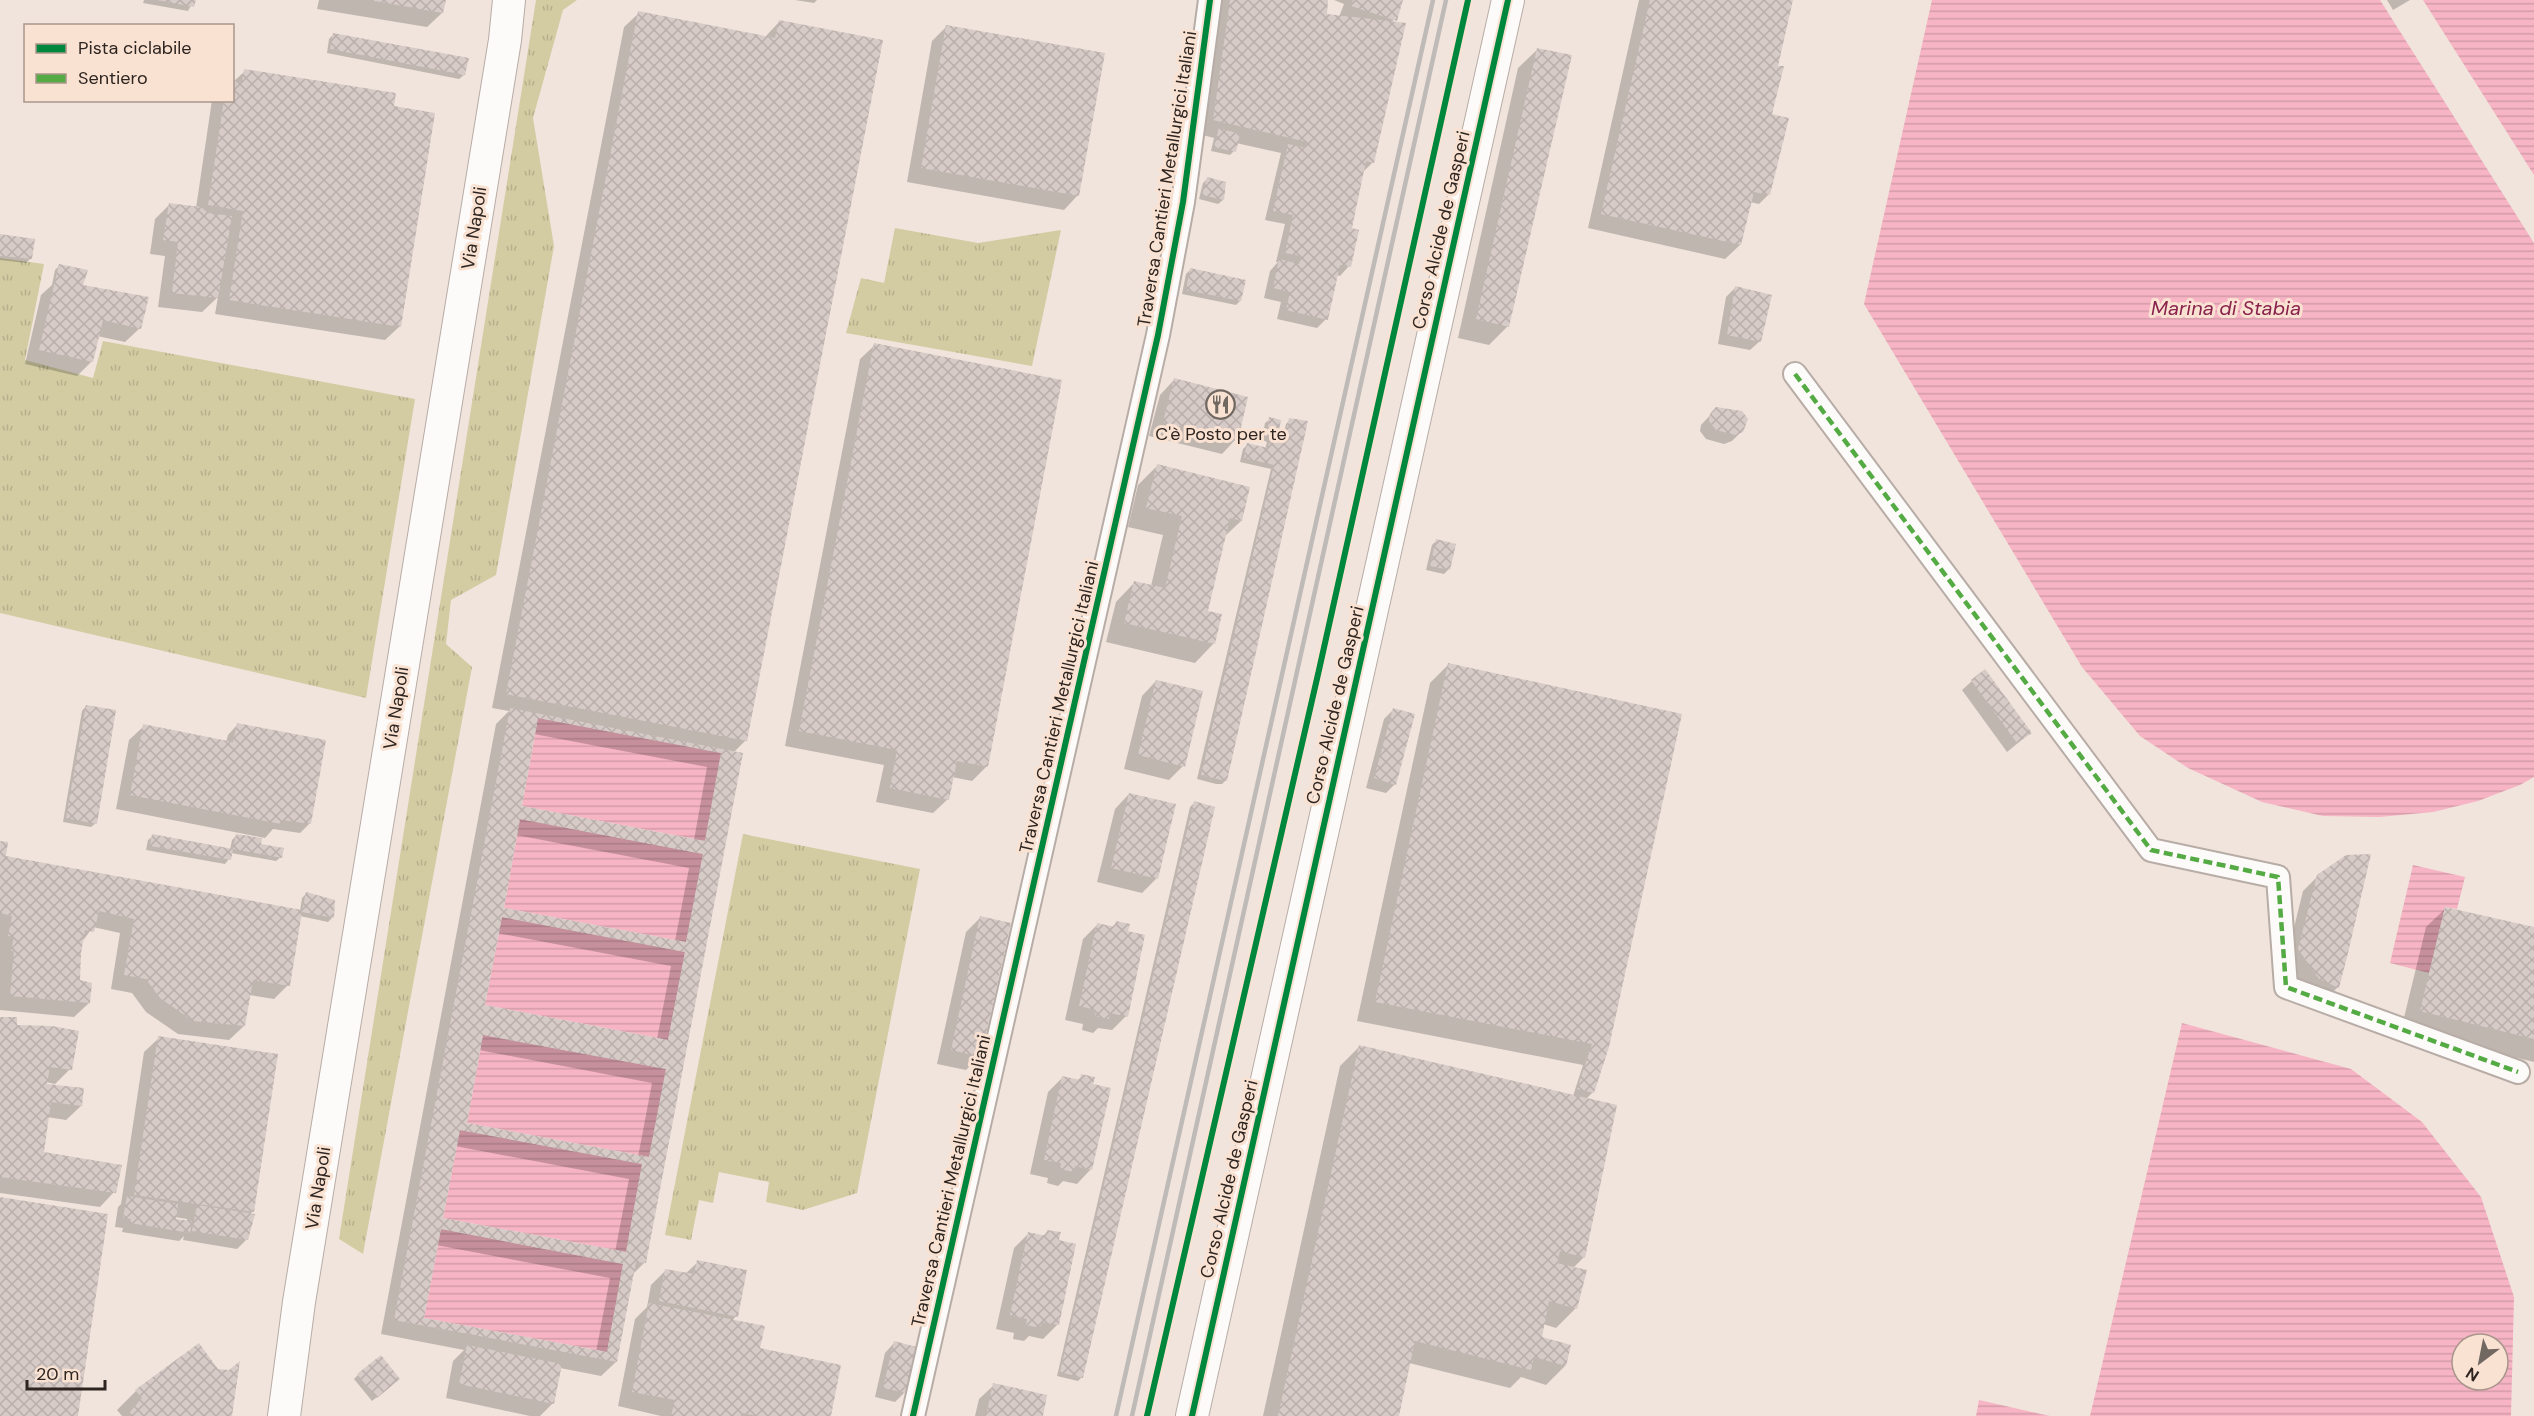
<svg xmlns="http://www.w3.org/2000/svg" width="2534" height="1416" viewBox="0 0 2534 1416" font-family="'DM Sans',sans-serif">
  <defs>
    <pattern id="grass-tufts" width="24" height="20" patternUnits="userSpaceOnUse" patternTransform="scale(1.5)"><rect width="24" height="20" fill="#d3cca3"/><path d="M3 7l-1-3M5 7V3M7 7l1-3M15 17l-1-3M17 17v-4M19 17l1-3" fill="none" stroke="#b5af8c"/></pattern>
    <pattern id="water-rules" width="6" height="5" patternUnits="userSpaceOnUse" patternTransform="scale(1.5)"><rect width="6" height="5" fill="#f7b4c4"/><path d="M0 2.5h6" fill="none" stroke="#d49ba8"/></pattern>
    <pattern id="building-cross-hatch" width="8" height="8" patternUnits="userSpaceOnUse" patternTransform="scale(1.5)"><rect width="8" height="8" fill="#d7cbc7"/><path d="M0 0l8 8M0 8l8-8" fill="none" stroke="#b9aeab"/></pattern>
  </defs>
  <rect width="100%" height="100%" fill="#f1e4dc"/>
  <g fill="url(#grass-tufts)">
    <path d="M536 0H577L563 10 533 118 554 246 496 575 451 600 446 644 472 667 363 1254 339 1239Z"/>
    <path d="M895 228 978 243 1061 230 1032 366 846 333 861 278 884 283Z"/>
    <path d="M0 258 44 264 25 360 93 378 103 341 415 399 366 698 0 613Z"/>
    <path d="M743 834 920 869 857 1193 803 1210 766 1202 769 1182 719 1172 713 1203 699 1200 691 1240 665 1235Z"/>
  </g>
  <g fill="url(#water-rules)" fill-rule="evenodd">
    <path d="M1932 0H2534V777L2520 785 2478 801 2433 812 2379 817 2323 816 2262 802 2188 768 2140 736 2082 667 1864 304Z"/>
    <path d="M538 718 721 753 705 841 522 806Z"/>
    <path d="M520 819 703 854 686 942 504 908Z"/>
    <path d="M2413 865 2465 877 2457 909 2445 907 2429 973 2390 963Z"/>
    <path d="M502 917 685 952 668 1040 485 1005Z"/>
    <path d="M2182 1023 2351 1069 2422 1122 2481 1197 2514 1297 2511 1416H2090ZM2462 1344H2498V1380H2462Z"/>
    <path d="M483 1035 666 1069 649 1157 467 1123Z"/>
    <path d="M460 1130 642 1164 626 1252 443 1218Z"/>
    <path d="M441 1229 623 1264 607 1352 424 1318Z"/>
    <path d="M1979 1400 2050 1416H1976Z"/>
  </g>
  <path fill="#f1e4dc" d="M2380 0H2423L2534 175V243Z"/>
  <g fill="#0003" fill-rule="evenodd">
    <path d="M144 0H194L188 11 143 3Z"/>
    <path d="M319 0H444L442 13 427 27 317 9Z"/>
    <path d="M795 0H817L814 3Z"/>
    <path d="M1218 0H1326L1325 15 1339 17 1344 4 1334 0H1402L1392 23 1373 162 1362 173 1350 229 1349 266 1340 276 1336 275 1326 319 1317 328 1277 319 1281 302 1264 298 1270 271 1278 262H1276L1285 224 1265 220 1281 153 1236 143 1234 151 1230 155 1211 151 1214 138 1199 134Z"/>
    <path d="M1639 0H1791L1776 68 1769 119V194L1759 204 1750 202 1740 245 1725 259 1588 228Z"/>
    <path d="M2387 0H2410L2393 10Z"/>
    <path d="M639 13 765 37 780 21 746 740 733 753 644 1263 632 1275 616 1362 601 1376 560 1368 553 1403 540 1416H530L446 1398 453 1361 464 1350 381 1334 496 724 509 711 492 708 624 27ZM534 734 707 767 694 840 520 807ZM516 835 689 868 675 941 502 909ZM497 933 671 966 657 1039 484 1007ZM479 1050 652 1083 638 1157 465 1124ZM455 1146 629 1179 615 1252 442 1219ZM436 1245 610 1278 596 1352 423 1319Z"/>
    <path d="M947 26 1078 195 1064 210 907 182 932 41Z"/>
    <path d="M333 35 464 75 459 79 327 53 329 39Z"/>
    <path d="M1538 49 1508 326 1489 345 1458 338 1518 68Z"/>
    <path d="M245 71 392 108 400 326 385 340 215 314 218 297 202 312 158 307 165 256 150 254 155 219 169 205 196 208 212 100H232L233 82Z"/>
    <path d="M1207 179 1223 200 1218 204 1199 199 1203 183Z"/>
    <path d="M0 236 31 258 26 263 0 260Z"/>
    <path d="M59 266 140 328 125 342 97 336 92 361 77 376 25 364 41 295 52 285 55 270Z"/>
    <path d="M1190 270 1240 301 1236 305 1182 294 1186 274Z"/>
    <path d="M1735 288 1760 341 1750 350 1718 344 1726 297Z"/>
    <path d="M875 345 987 766 972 781 952 777 948 799 933 813 876 802 884 765 785 746 860 359Z"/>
    <path d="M1174 380 1236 439 1222 454 1149 436 1160 395Z"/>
    <path d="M1716 409 1742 431 1732 441 1724 444 1706 439 1700 431 1701 425Z"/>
    <path d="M1270 419 1276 436 1283 437 1286 424 1290 420 1226 780 1222 784H1216L1197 779 1271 469 1240 462 1243 449 1247 445 1265 449 1267 442 1262 440 1265 423Z"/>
    <path d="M1157 466 1241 521 1224 537 1207 613 1214 643 1195 663 1106 642 1116 602 1135 582 1151 586 1163 535 1128 527 1138 485Z"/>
    <path d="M1436 541 1454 545 1448 570 1444 574 1426 570 1432 545Z"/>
    <path d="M1449 664 1680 716 1593 1092 1586 1099 1584 1257 1573 1268 1576 1308 1556 1328 1543 1324 1541 1338 1569 1346 1565 1366 1546 1385 1521 1377 1510 1388 1409 1363 1398 1416H1263L1340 1066 1359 1047 1573 1096 1583 1065 1357 1021 1430 683Z"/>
    <path d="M1156 681 1183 766 1169 780 1124 769 1142 696Z"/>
    <path d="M1972 681 2030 733 2007 752 1962 690Z"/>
    <path d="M86 706 96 823 91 827 63 822 82 711Z"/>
    <path d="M1393 710 1395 784 1386 793 1366 788 1384 719Z"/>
    <path d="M237 725 310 823 300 833 273 829 265 838 116 809 129 740 144 726 226 742 228 735Z"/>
    <path d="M1129 794 1156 879 1142 893 1097 882 1115 809Z"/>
    <path d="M1194 803 1082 1377 1078 1381 1057 1376 1190 807Z"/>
    <path d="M153 836 230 850 232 840 236 836 281 857 276 861 231 853 229 859 225 864 146 850 148 840Z"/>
    <path d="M0 842 3 861 300 911 302 898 306 894 332 918 328 922 300 916 288 985 274 999 249 995 244 1026 229 1040 178 1034 146 1012 132 993 111 989 120 933 93 927 82 942 78 981 89 1003 74 1017 0 1010Z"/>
    <path d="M2318 876 2338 987 2324 1001 2304 994 2285 964 2303 891Z"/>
    <path d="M2446 908 2534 929V1062L2401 1030 2426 927Z"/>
    <path d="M980 918V1056L966 1070 937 1064 966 932Z"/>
    <path d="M1117 922 1126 932V1016L1112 1030 1098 1028 1093 1033 1082 1030 1083 1024 1065 1020 1083 939 1097 925 1111 928Z"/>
    <path d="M0 1018 16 1027 70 1069 55 1084 46 1082V1086L81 1106 66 1120 47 1117 42 1153 114 1192 100 1207 0 1193Z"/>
    <path d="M159 1038 253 1211 249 1215 246 1240 237 1249 183 1240 184 1236 179 1241 122 1232 123 1228 115 1227 118 1207 121 1204 144 1052ZM175 1217 187 1219V1222L175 1220Z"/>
    <path d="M1082 1076 1091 1169 1077 1184 1063 1181 1058 1186 1047 1183 1048 1178 1030 1174 1048 1092 1062 1078 1077 1081Z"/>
    <path d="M1048 1231 1057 1241 1075 1245 1057 1325 1043 1339 1029 1336 1024 1341 1013 1339 1014 1333 996 1329 1014 1248 1028 1234 1042 1237Z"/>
    <path d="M698 1262 736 1316 732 1321 829 1416H661L618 1406 635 1319 647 1307 651 1285 666 1270 685 1274Z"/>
    <path d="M894 1343 905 1392 895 1402 875 1397 885 1353Z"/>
    <path d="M358 1375 394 1383 372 1401 354 1379Z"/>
    <path d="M994 1385 1041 1416H975L979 1399Z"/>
    <path d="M136 1391 230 1416H122L117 1410Z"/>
  </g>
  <g fill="url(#building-cross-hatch)" fill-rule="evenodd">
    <path d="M157 0H196L194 7Z"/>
    <path d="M369 0H446L443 13Z"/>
    <path d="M1230 0H1328L1327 14 1406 23 1374 163 1366 161 1352 228 1359 230 1351 267 1340 265 1328 320 1286 310 1290 292 1273 288 1279 259 1299 264 1301 256 1285 253 1293 215 1273 211 1288 144 1306 148 1307 142 1213 120Z"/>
    <path d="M1353 0H1403L1397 21 1351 6Z"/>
    <path d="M1650 0H1793L1778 66H1784L1772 114 1789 118 1770 195 1754 192 1741 245 1601 214Z"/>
    <path d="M638 11 775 38 779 20 883 40 747 741 506 694Z"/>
    <path d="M946 25 1105 53 1079 196 921 168Z"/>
    <path d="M333 33 469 58 465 75 330 49Z"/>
    <path d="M1537 48 1572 55 1509 327 1476 319Z"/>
    <path d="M244 69 396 93 394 106 435 113 401 327 229 300 243 211 208 205 224 100H232V81L242 82Z"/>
    <path d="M1219 128 1240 134 1236 152 1214 147Z"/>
    <path d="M1207 177 1226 182 1224 200 1202 195Z"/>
    <path d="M169 203 201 207 208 213 232 216 218 298 172 293 178 242 163 240Z"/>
    <path d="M0 234 35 239 32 259 0 256Z"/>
    <path d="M59 264 88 270 83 285 149 297 141 329 103 320 93 362 39 350Z"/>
    <path d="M1190 268 1246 280 1241 301 1186 290Z"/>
    <path d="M1735 286 1772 295 1761 342 1727 335Z"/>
    <path d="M874 343 1062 380 988 767 957 761 949 800 890 788 897 750 799 731Z"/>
    <path d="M1174 378 1248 397 1238 440 1163 422Z"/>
    <path d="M1716 407 1742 411 1748 419 1743 432 1735 435 1716 430 1709 421 1710 414Z"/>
    <path d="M1269 417 1281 420 1278 435 1285 436 1289 418 1308 421 1227 781 1222 780 1201 775 1274 465 1278 466 1244 458 1247 443 1268 448 1270 437 1265 436Z"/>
    <path d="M1157 464 1250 487 1242 521 1230 518 1208 611 1222 614 1215 644 1124 623 1134 581 1165 588 1182 516 1146 508Z"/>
    <path d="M1436 539 1456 544 1450 570 1430 566Z"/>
    <path d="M1448 663 1682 714 1609 1047 1594 1093 1577 1089 1592 1044 1375 1002Z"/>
    <path d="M1985 669 2032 733 2017 743 1971 680Z"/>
    <path d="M1156 680 1203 691 1185 767 1138 755Z"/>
    <path d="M86 705 116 710 97 824 66 818Z"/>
    <path d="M510 708 743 753 646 1263 636 1262 617 1362 394 1320ZM538 718 721 753 705 841 522 806ZM520 819 703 854 686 942 504 908ZM502 917 685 952 668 1040 485 1005ZM483 1035 666 1069 649 1157 467 1123ZM460 1130 642 1164 626 1252 443 1218ZM441 1229 623 1264 607 1352 424 1318Z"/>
    <path d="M1393 708 1415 714 1396 785 1374 778Z"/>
    <path d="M237 723 326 740 311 824 282 820 281 824 130 795 143 724 233 742Z"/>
    <path d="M1129 793 1176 804 1158 879 1111 868Z"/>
    <path d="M1194 801 1215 807 1083 1378 1060 1372Z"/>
    <path d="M152 834 233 849 231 860 150 846Z"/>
    <path d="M236 834 262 838 261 844 284 848 282 858 233 849Z"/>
    <path d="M0 841 8 842 6 856 302 910V912L306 892 335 900 334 918 302 912 290 986 253 980 245 1026 193 1021 160 998 146 979 124 975 134 919 99 911 94 932 85 930 81 953 80 980 92 983 90 1003 10 996 14 951H11L14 937 8 936 12 916 0 913Z"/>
    <path d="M2371 854 2348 953 2339 988 2319 979 2298 949 2317 875 2346 855Z"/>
    <path d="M2445 907 2534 927V1039L2420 1011Z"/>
    <path d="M980 916 1011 923 981 1057 951 1050Z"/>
    <path d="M1116 921 1130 924 1128 931 1145 935 1128 1017 1110 1013 1109 1019 1095 1016 1096 1010 1079 1006 1097 923 1115 927Z"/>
    <path d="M0 1017H17V1025L52 1026 79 1031 72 1070 50 1067 47 1084 84 1088 82 1106 51 1102 44 1152 122 1165 116 1193 0 1177Z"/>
    <path d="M158 1036 278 1054 254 1212 134 1195Z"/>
    <path d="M1359 1045 1617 1105 1585 1258 1560 1251 1557 1263 1587 1270 1577 1309 1549 1301 1542 1337 1571 1345 1566 1366 1534 1357 1531 1370 1415 1341 1399 1416H1278Z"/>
    <path d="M1081 1074 1095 1077 1093 1084 1111 1088 1092 1170 1075 1166 1074 1172 1060 1169 1061 1163 1044 1160 1062 1076 1080 1080Z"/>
    <path d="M127 1196 178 1204 176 1219 192 1221 190 1233 130 1223 131 1219 123 1218Z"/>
    <path d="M0 1197 108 1214 78 1416H0Z"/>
    <path d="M197 1205 255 1214 248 1240 192 1231Z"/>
    <path d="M1047 1230 1061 1232 1059 1240 1076 1244 1059 1325 1041 1322 1040 1328 1026 1325 1027 1319 1010 1315 1028 1232 1046 1236Z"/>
    <path d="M697 1260 747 1270 738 1317 659 1301 665 1269 694 1274Z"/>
    <path d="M649 1303 765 1326 760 1348 841 1365 831 1416H758L741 1413V1416H671L675 1400 632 1392Z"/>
    <path d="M894 1341 917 1347 906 1393 883 1388Z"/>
    <path d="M199 1343 218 1369 229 1370 240 1361 232 1416H130V1412L142 1398 135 1390Z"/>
    <path d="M467 1345 562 1364 554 1404 459 1384Z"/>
    <path d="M381 1355 400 1379 377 1398 357 1374Z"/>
    <path d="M993 1383 1047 1395 1043 1416H986Z"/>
  </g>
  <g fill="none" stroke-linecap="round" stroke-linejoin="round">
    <defs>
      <g id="street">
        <path d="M1795 374 2151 850 2278 877 2286 987 2518 1072"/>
        <path d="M913 1416 1158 335 1183 202 1210 0"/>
      </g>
      <g id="secondary">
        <path d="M284 1416 299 1302 505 40 509 0"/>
        <path d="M1192 1416 1508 0"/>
      </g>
    </defs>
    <use href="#street" stroke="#b7aca6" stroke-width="26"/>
    <use href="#secondary" stroke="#b7aca6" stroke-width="34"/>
    <use href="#street" stroke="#fdfbfa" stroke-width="22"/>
    <use href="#secondary" stroke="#fdfbfa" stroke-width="32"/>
    <g stroke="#bebab8" stroke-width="4.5">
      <path d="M1116 1416 1433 0"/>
      <path d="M1132 1416 1446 0"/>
    </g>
    <path stroke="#54aa43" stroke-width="4.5" stroke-dasharray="9 4.5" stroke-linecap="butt" d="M1795 374 2151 850 2278 877 2286 987 2518 1072"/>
    <defs>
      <g id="cycleway">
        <path d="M913 1416 1158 335 1183 202 1210 0"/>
        <path d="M1147 1416 1319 670 1468 0"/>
        <path d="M1192 1416 1508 0"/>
      </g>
    </defs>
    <use href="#cycleway" stroke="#fae2d3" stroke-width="10"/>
    <use href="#cycleway" stroke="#00873e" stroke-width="6"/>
  </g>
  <defs>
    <symbol id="restaurant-ring" viewBox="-11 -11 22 22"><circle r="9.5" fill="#fae2d3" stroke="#726862" stroke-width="1.5"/><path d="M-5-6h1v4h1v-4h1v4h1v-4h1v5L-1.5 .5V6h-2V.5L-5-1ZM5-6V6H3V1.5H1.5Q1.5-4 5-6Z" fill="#726862"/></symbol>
  </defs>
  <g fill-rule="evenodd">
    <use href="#restaurant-ring" x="1204" y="388" width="33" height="33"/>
  </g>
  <g text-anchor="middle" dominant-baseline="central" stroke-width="6" stroke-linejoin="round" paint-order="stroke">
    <g font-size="18" fill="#2e2520" stroke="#fae2d3">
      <text transform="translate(1167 179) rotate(-81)">Traversa Cantieri Metallurgici Italiani</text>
      <text transform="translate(474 228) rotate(-81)">Via Napoli</text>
      <text transform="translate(1441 230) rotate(-77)">Corso Alcide de Gasperi</text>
      <text transform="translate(1335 705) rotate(-77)">Corso Alcide de Gasperi</text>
      <text transform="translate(1059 707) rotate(-77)">Traversa Cantieri Metallurgici Italiani</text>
      <text transform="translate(396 708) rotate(-81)">Via Napoli</text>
      <text transform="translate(1229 1179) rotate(-77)">Corso Alcide de Gasperi</text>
      <text transform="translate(951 1181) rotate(-77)">Traversa Cantieri Metallurgici Italiani</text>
      <text transform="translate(318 1188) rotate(-81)">Via Napoli</text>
    </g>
    <g font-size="18" fill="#2e2520" stroke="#fae2d3">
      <text x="1221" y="434">C'è Posto per te</text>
    </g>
    <g font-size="20" font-style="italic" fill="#89224c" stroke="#fae2d3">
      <text x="2226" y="308">Marina di Stabia</text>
    </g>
  </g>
  <rect x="24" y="24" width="210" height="78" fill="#fae2d3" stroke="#a8968b" stroke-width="1.5"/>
  <rect x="36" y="44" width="30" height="9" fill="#00873e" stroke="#a8968b" stroke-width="1.5"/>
  <text x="78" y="54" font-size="18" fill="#2e2520">Pista ciclabile</text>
  <rect x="36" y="74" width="30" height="9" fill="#54aa43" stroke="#a8968b" stroke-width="1.5"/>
  <text x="78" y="84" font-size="18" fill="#2e2520">Sentiero</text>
  <g transform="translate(2480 1362) rotate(212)"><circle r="28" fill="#fae2d3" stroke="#a8968b" stroke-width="1.5"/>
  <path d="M0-4.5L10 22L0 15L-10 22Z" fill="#726862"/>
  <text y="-9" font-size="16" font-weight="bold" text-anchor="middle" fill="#2e2520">N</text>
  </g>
  <path d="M27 1380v9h78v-9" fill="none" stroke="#2e2520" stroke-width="3"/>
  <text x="36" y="1380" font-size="18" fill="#2e2520" stroke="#fae2d3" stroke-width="4.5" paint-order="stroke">20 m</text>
</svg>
